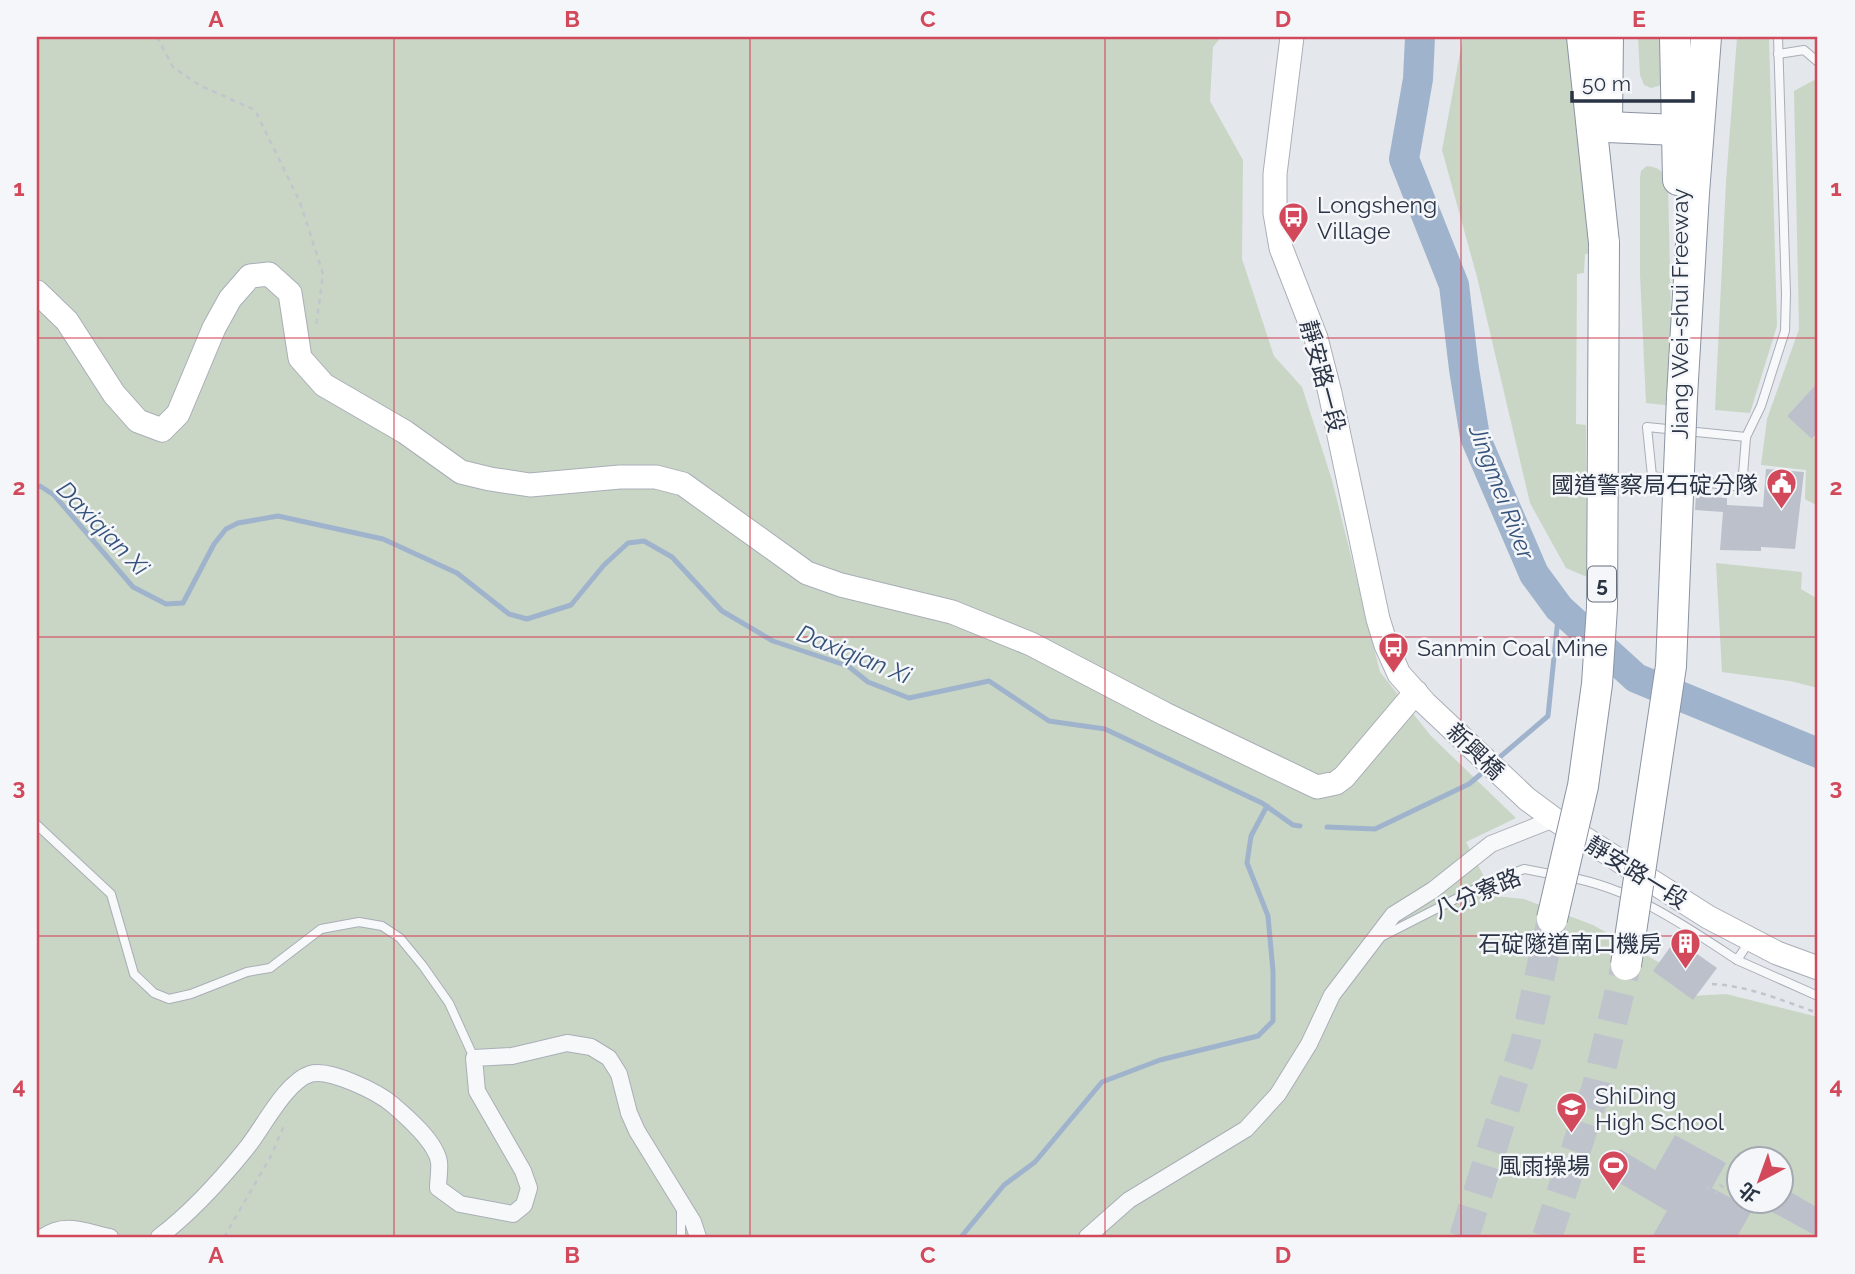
<svg xmlns="http://www.w3.org/2000/svg" width="1855" height="1274" viewBox="0 0 1855 1274" font-family="Raleway,'Noto Sans TC',sans-serif">
  <rect width="100%" height="100%" fill="#e4e7ec"/>
  <g fill="#c9d6c5" fill-rule="evenodd">
    <path d="M37 37H1221L1213 47 1210 101 1243 160 1242 259 1274 356 1302 387 1332 480 1380 672 1431 736 1516 818 1466 842 1494 896 1524 899 1593 925 1667 967 1692 996 1726 994 1818 1017V1237H37ZM1740 1158H1782V1200H1740Z"/>
    <path d="M1463 37H1575L1597 253 1585 254 1584 273 1577 274 1576 424 1586 425 1587 577 1566 568 1530 503 1477 277 1442 150Z"/>
    <path d="M1638 37H1667L1665 77 1659 86 1651 88 1644 85 1640 75Z"/>
    <path d="M1737 37H1769L1777 326 1750 413 1715 410 1726 182Z"/>
    <path d="M1818 78V382L1787 416 1812 438H1818V506L1805 499 1806 470 1761 465 1767 419 1799 329 1794 91Z"/>
    <path d="M1647 166C1658 167 1663 171 1668 182L1673 406 1646 403 1640 275V178L1641 171Z"/>
    <path d="M1716 563 1802 572 1801 589 1818 599V688L1790 681 1722 672Z"/>
  </g>
  <g fill="none" stroke-linecap="round" stroke-linejoin="round">
    <g stroke="#9fb4cc" stroke-width="5">
      <path d="M37 487 40 486 54 495 133 587 166 604 183 603 214 544 226 529 238 523 278 516 383 539 457 573 509 614 527 619 571 605 604 565 628 543 644 541 672 557 722 611 773 641 848 666 868 682 909 698 989 681 1049 721 1105 729 1262 803 1293 825 1300 826"/>
      <path d="M1494 762 1548 716 1559 608"/>
      <path d="M1327 827 1375 829 1469 784 1487 769"/>
      <path d="M961 1237 1004 1185 1035 1162 1102 1082 1160 1060 1258 1036 1273 1021V971L1268 916 1247 863 1251 836 1267 806"/>
    </g>
    <path stroke="#9fb4cc" stroke-width="30" d="M1420 37 1418 79 1404 159 1454 285 1464 369 1475 437 1534 574 1559 608 1636 678 1818 753"/>
  </g>
  <g fill="#bbc0ca">
    <path d="M1818 382V432L1812 439 1787 416Z"/>
    <path d="M1766 469 1804 472 1795 549 1761 547V551L1720 550 1723 512 1695 510 1696 496 1727 498V505L1763 507Z"/>
    <path d="M1676 939 1717 968 1693 1000 1653 971Z"/>
    <path d="M1675 1135 1726 1163 1712 1188 1735 1200H1782V1187L1818 1208V1237L1756 1203 1737 1237H1652L1667 1211 1604 1174 1620 1149 1655 1170Z"/>
  </g>
  <g fill="none" stroke-linecap="round" stroke-linejoin="round">
    <g stroke="#bfc3cb" stroke-width="30" stroke-dasharray="30 15" stroke-linecap="butt">
      <path d="M1464 1237 1525 1044 1552 919"/>
      <path d="M1547 1237 1597 1086 1626 965"/>
    </g>
    <defs>
      <g id="lane">
        <path d="M1778 54 1804 50 1818 62"/>
        <path d="M1672 479 1652 476 1647 427 1746 437"/>
        <path d="M1685 480 1742 487 1746 437 1761 406 1785 331 1786 294 1778 37"/>
        <path d="M37 825 111 894 134 974 154 993 169 999 191 994 247 972 270 968 321 929 359 922 382 926 400 938 423 966 449 1003 474 1058"/>
        <path d="M1568 877C1631 888 1684 925 1737 960"/>
        <path d="M1381 937 1487 883 1524 869 1555 875"/>
        <path d="M1749 942 1737 960 1818 996"/>
        <path d="M681 1209V1237"/>
      </g>
      <g id="street">
        <path d="M43 1237C65 1221 85 1232 110 1237"/>
        <path d="M159 1237C192 1212 219 1182 245 1150 262 1130 285 1082 310 1074 329 1068 378 1092 393 1105 407 1117 436 1142 439 1162 440 1170 438 1180 438 1188L460 1204 513 1214 524 1205 529 1188 523 1171 477 1091 474 1058 512 1056 567 1043 591 1047 609 1058 619 1074 629 1113 637 1131 693 1222 698 1237"/>
        <path d="M1087 1237 1129 1200 1246 1129 1278 1094 1309 1044 1332 995 1393 915 1433 890 1491 844 1554 819"/>
      </g>
      <g id="secondary">
        <path d="M1292 37 1275 174V213L1281 248 1316 338 1330 393 1378 619 1386 645 1399 674 1425 703 1527 799 1554 819 1708 917 1777 953 1818 968"/>
        <path d="M37 292 67 321 114 394 138 421 162 430 178 414 214 328 230 299 250 276 269 274 290 293 300 358 324 385 405 432 461 472 490 479 530 485 620 477H656L683 484 807 573 841 585 952 612 1031 644 1165 714 1317 787 1336 783 1344 777 1416 692"/>
      </g>
      <g id="highway">
        <path d="M1582 37 1604 243"/>
        <path d="M1675 37 1678 180"/>
        <path d="M1607 121 1608 37"/>
        <path d="M1607 127 1677 130"/>
        <path d="M1682 397 1694 193 1706 37"/>
      </g>
    </defs>
    <use href="#lane" stroke="#a9aeb7" stroke-width="10"/>
    <use href="#street" stroke="#a9aeb7" stroke-width="18"/>
    <use href="#secondary" stroke="#a9aeb7" stroke-width="25"/>
    <use href="#highway" stroke="#8b94a3" stroke-width="32"/>
    <g stroke="#c2c5cb" stroke-width="2.5" stroke-dasharray="5 5" stroke-linecap="butt">
      <path d="M157 37 173 67 199 85 255 110 300 202 323 274 316 327"/>
      <path d="M1712 984C1750 986 1783 1001 1818 1013"/>
      <path d="M1706 1187 1716 1193 1720 1185 1740 1197"/>
      <path d="M1745 1200 1758 1208"/>
      <path d="M224 1237 271 1156 285 1123"/>
    </g>
    <use href="#lane" stroke="#f7f8fa" stroke-width="8"/>
    <use href="#street" stroke="#f7f8fa" stroke-width="16"/>
    <use href="#secondary" stroke="#fff" stroke-width="23"/>
    <use href="#highway" stroke="#fff" stroke-width="30"/>
    <defs>
      <g id="highway-bridge">
        <path d="M1552 919 1583 786 1597 684 1602 607 1604 243"/>
        <path d="M1626 965 1671 666 1682 397"/>
      </g>
    </defs>
    <use href="#highway-bridge" stroke="#8b94a3" stroke-width="32" stroke-linecap="butt"/>
    <use href="#highway-bridge" stroke="#fff" stroke-width="30"/>
  </g>
  <path fill="none" stroke="#d1495b" stroke-width="2" stroke-opacity="0.55" d="M394 37V1237M750 37V1237M1105 37V1237M1461 37V1237M37 338H1818M37 637H1818M37 936H1818"/>
  <defs>
    <symbol id="bus-pin" viewBox="-11 -11 22 30"><path d="M0 17L-7.5 6A9.5 9.5 0 1 1 7.5 6Z" fill="#d1495b" stroke="#f4f6f9"/><path d="M-5-6H5V4H4V6H2V4H-2V6H-4V4H-5ZM-3.5-4V0h7V-4ZM-3.5 1.2v1.5H-2V1.2ZM2 1.2v1.5H3.5V1.2Z" fill="#fff"/></symbol>
    <symbol id="civic-pin" viewBox="-11 -11 22 30"><path d="M0 17L-7.5 6A9.5 9.5 0 1 1 7.5 6Z" fill="#d1495b" stroke="#f4f6f9"/><path d="M-.6-6.5H3V-4.5H.6V-3L4-1V1h2V6H-6V1h2V-1L-.6-3ZM-1.2 2.5V6h2.4V2.5Z" fill="#fff"/></symbol>
    <symbol id="building-pin" viewBox="-11 -11 22 30"><path d="M0 17L-7.5 6A9.5 9.5 0 1 1 7.5 6Z" fill="#d1495b" stroke="#f4f6f9"/><path d="M-4-6H4V6H1V3H-1V6H-4ZM-2.5-4.3h1.7v1.8h-1.7ZM.8-4.3h1.7v1.8H.8ZM-2.5-1h1.7V.8h-1.7ZM.8-1h1.7V.8H.8Z" fill="#fff"/></symbol>
    <symbol id="school-pin" viewBox="-11 -11 22 30"><path d="M0 17L-7.5 6A9.5 9.5 0 1 1 7.5 6Z" fill="#d1495b" stroke="#f4f6f9"/><path d="M0-5L7-2L0 1L-7-2ZM-4 1L0 2.5L4 1V4Q0 6-4 4Z" fill="#fff"/></symbol>
    <symbol id="stadium-pin" viewBox="-11 -11 22 30"><path d="M0 17L-7.5 6A9.5 9.5 0 1 1 7.5 6Z" fill="#d1495b" stroke="#f4f6f9"/><path d="M0-5a6.5 5 0 1 0 0 10a6.5 5 0 1 0 0-10ZM-3.5-1.8h7v3.6h-7Z" fill="#fff"/></symbol>
  </defs>
  <g fill-rule="evenodd">
    <use href="#bus-pin" x="1276" y="200" width="35" height="47"/>
    <use href="#civic-pin" x="1764" y="466" width="35" height="47"/>
    <use href="#bus-pin" x="1376" y="630" width="35" height="47"/>
    <use href="#building-pin" x="1668" y="926" width="35" height="47"/>
    <use href="#school-pin" x="1554" y="1090" width="35" height="47"/>
    <use href="#stadium-pin" x="1596" y="1148" width="35" height="47"/>
  </g>
  <g text-anchor="middle" dominant-baseline="central" stroke-width="5" stroke-linejoin="round" paint-order="stroke">
    <rect fill="#f4f6f9" stroke="#676e7b" stroke-width="2" x="1588" y="566.5" width="28" height="35" rx="5"/>
    <g font-size="21" font-weight="bold" fill="#2b3445">
      <text x="1602" y="584">5</text>
    </g>
    <g font-size="23" fill="#2b3445" stroke="#f4f6f9" text-anchor="start">
      <text x="1317" y="204">Longsheng<tspan x="1317" dy="26">Village</tspan></text>
      <text x="1758" y="484" text-anchor="end">國道警察局石碇分隊</text>
      <text x="1417" y="647">Sanmin Coal Mine</text>
      <text x="1662" y="943" text-anchor="end">石碇隧道南口機房</text>
      <text x="1595" y="1095">ShiDing<tspan x="1595" dy="26">High School</tspan></text>
      <text x="1590" y="1165" text-anchor="end">風雨操場</text>
    </g>
    <g font-size="23" fill="#2b3445" stroke="#f4f6f9">
      <text transform="translate(1679 314) rotate(-90)">Jiang Wei-shui Freeway</text>
      <text transform="translate(1323 376) rotate(75)">靜安路一段</text>
      <text transform="translate(1476 751) rotate(44)">新興橋</text>
      <text transform="translate(1637 872) rotate(32)">靜安路一段</text>
      <text transform="translate(1477 893) rotate(-23)">八分寮路</text>
    </g>
    <g font-size="24" font-style="italic" fill="#34527a" stroke="#f4f6f9">
      <text transform="translate(1502 492) rotate(69)">Jingmei River</text>
      <text transform="translate(103 528) rotate(46)">Daxiqian Xi</text>
      <text transform="translate(854 654) rotate(22)">Daxiqian Xi</text>
    </g>
  </g>
  <rect width="1855" height="1274" fill="none" stroke="#f4f6f9" stroke-width="77"/>
  <g transform="translate(1760 1180) rotate(221)"><circle r="33" fill="#f4f6f9" stroke="#a4a8b1" stroke-width="2"/>
  <path d="M0-5L12 26L0 18L-12 26Z" fill="#d1495b"/>
  <text y="-10" font-size="19" font-weight="bold" text-anchor="middle" fill="#2b3445">北</text>
  </g>
  <path d="M1572 91v10h121v-10" fill="none" stroke="#2b3445" stroke-width="3.5"/>
  <text x="1582" y="91" font-size="21" fill="#2b3445" stroke="#f4f6f9" stroke-width="5" paint-order="stroke">50 m</text>
  <rect x="38" y="38" width="1778" height="1198" fill="none" stroke="#d1495b" stroke-width="2.5"/>
  <g font-size="23" text-anchor="middle" font-weight="bold" fill="#d1495b">
    <text x="216" y="27">A</text>
    <text x="572" y="27">B</text>
    <text x="928" y="27">C</text>
    <text x="1283" y="27">D</text>
    <text x="1639" y="27">E</text>
    <text x="19" y="196">1</text>
    <text x="1836" y="196">1</text>
    <text x="19" y="495">2</text>
    <text x="1836" y="495">2</text>
    <text x="19" y="795">3</text>
    <text x="1836" y="795">3</text>
    <text x="19" y="1094">4</text>
    <text x="1836" y="1094">4</text>
    <text x="216" y="1263">A</text>
    <text x="572" y="1263">B</text>
    <text x="928" y="1263">C</text>
    <text x="1283" y="1263">D</text>
    <text x="1639" y="1263">E</text>
  </g>
</svg>
